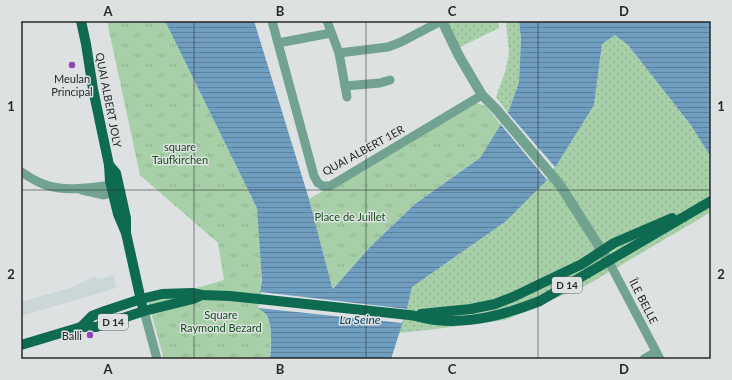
<svg xmlns="http://www.w3.org/2000/svg" width="732" height="380" viewBox="0 0 732 380" font-family="Lato,sans-serif">
  <defs>
    <pattern id="grass-dots" width="8" height="8" patternUnits="userSpaceOnUse"><rect width="8" height="8" fill="#a7d0a8"/><path d="M2 2h.1M6 6h.1" fill="none" stroke="#90b391" stroke-width="1.8" stroke-linecap="round"/></pattern>
    <pattern id="park-tufts" width="24" height="20" patternUnits="userSpaceOnUse"><rect width="24" height="20" fill="#a7d0a8"/><path d="M3 7l-1-3M5 7V3M7 7l1-3M15 17l-1-3M17 17v-4M19 17l1-3" fill="none" stroke="#90b391"/></pattern>
    <pattern id="water-rules" width="6" height="5" patternUnits="userSpaceOnUse"><rect width="6" height="5" fill="#709ec0"/><path d="M0 2.5h6" fill="none" stroke="#5c819c"/></pattern>
  </defs>
  <rect width="100%" height="100%" fill="#dde1e1"/>
  <path fill="#cad7d6" d="M113 275 116 288 21 316V302L70 288 93 277 101 279Z"/>
  <g fill="url(#grass-dots)">
    <path d="M445 21H498L499 28 458 48Z"/>
    <path d="M506 21H519L521 39 519 82 508 113 496 97 505 72 509 54Z"/>
    <path d="M615 34 628 45 690 124 711 157V212L587 285 505 320 436 329 398 333 407 309 412 287 505 222 594 105 602 44Z"/>
  </g>
  <g fill="url(#park-tufts)">
    <path d="M107 21H165L257 208 262 264 261 292 266 314 269 321 271 335 270 359H164L148 302 224 280 218 243 140 175Z"/>
    <path d="M476 103 486 106 501 125 480 158 415 204 370 247 333 289 332 287 309 199Z"/>
  </g>
  <path fill="url(#water-rules)" d="M165 21H254L309 199 332 287 333 289 370 247 415 204 480 158 508 113 519 82 521 39 519 21H711V157L690 124 628 45 615 35 602 44 594 105 551 174 547 180 505 222 412 287 407 309 391 359H270C271 348 273 324 266 314 264 312 260 310 258 308L262 280 257 208Z"/>
  <g fill="#dde1e1">
    <path d="M508 113 555 167 547 180 501 125Z"/>
    <path d="M261 292 407 309 402 323 258 308Z"/>
  </g>
  <g fill="none" stroke-linecap="round" stroke-linejoin="round">
    <g stroke="#72a390" stroke-width="9">
      <path d="M272 21 314 176 318 183 323 186H330L482 95"/>
      <path d="M327 21 339 53 347 97"/>
      <path d="M278 43 331 33"/>
      <path d="M339 53 388 47 401 42 441 21"/>
      <path d="M345 86 380 83 390 80"/>
      <path d="M21 172C28 176 35 181 43 184 65 193 95 187 118 184"/>
      <path d="M82 190 104 195 120 191"/>
      <path d="M609 262 660 359"/>
      <path d="M144 311 157 359"/>
      <path d="M644 359 656 352"/>
    </g>
    <path stroke="#72a390" stroke-width="10" d="M442 21 459 56 482 95 496 109 560 185 609 262"/>
    <g stroke="#0f6a52" stroke-width="10">
      <path d="M81 21 86 44 93 89 109 165 110 181 118 214 126 233"/>
      <path d="M109 165 116 173 126 218V233L142 305"/>
      <path d="M421 314 471 309 495 304 513 297 582 264 614 243 672 218"/>
      <path d="M81 327 92 316 105 311 141 299 162 294 192 293 202 295 230 296 409 315C418 316 427 319 436 320 472 324 507 314 540 301L711 201"/>
      <path d="M21 345 81 327H96L144 311 193 299 202 295"/>
    </g>
  </g>
  <path fill="none" stroke="#282929" stroke-width="1" stroke-opacity="0.55" d="M194 21V359M366 21V359M538 21V359M21 190H711"/>
  <g fill="#9046b9" stroke="#dde1e1" stroke-width="1.5">
    <circle cx="72" cy="65" r="4"/>
    <circle cx="90" cy="335" r="4"/>
  </g>
  <g text-anchor="middle" dominant-baseline="central" stroke-width="3" stroke-linejoin="round" paint-order="stroke">
    <g fill="#dde1e1" stroke="#5e6060" stroke-width="1">
      <rect x="552" y="277" width="30" height="16" rx="3"/>
      <rect x="98" y="314" width="30" height="16" rx="3"/>
    </g>
    <g font-size="10" font-weight="bold" fill="#282929">
      <text x="567" y="285">D 14</text>
      <text x="113" y="322">D 14</text>
    </g>
    <g font-size="11" fill="#282929" stroke="#dde1e1">
      <text x="72" y="78">Meulan<tspan x="72" dy="13">Principal</tspan></text>
      <text x="82" y="335" text-anchor="end">Balli</text>
    </g>
    <g font-size="11" fill="#282929" stroke="#dde1e1">
      <text transform="translate(109 100) rotate(79)">QUAI ALBERT JOLY</text>
      <text transform="translate(363 150) rotate(-29)">QUAI ALBERT 1ER</text>
      <text transform="translate(644 301) rotate(63)">ÎLE BELLE</text>
    </g>
    <g font-size="11" fill="#16501e" stroke="#dde1e1">
      <text x="180" y="146">square<tspan x="180" dy="13">Taufkirchen</tspan></text>
      <text x="350" y="216">Place de Juillet</text>
      <text x="221" y="314">Square<tspan x="221" dy="13">Raymond Bezard</tspan></text>
    </g>
    <g font-size="12" font-style="italic" fill="#003e5f" stroke="#dde1e1">
      <text x="360" y="319">La Seine</text>
    </g>
  </g>
  <rect width="732" height="380" fill="none" stroke="#dde1e1" stroke-width="44"/>
  <rect x="22" y="22" width="688" height="336" fill="none" stroke="#282929" stroke-width="1.5"/>
  <g font-size="13" text-anchor="middle" font-weight="bold" fill="#282929">
    <text x="108" y="16">A</text>
    <text x="280" y="16">B</text>
    <text x="452" y="16">C</text>
    <text x="624" y="16">D</text>
    <text x="11" y="111">1</text>
    <text x="721" y="111">1</text>
    <text x="11" y="279">2</text>
    <text x="721" y="279">2</text>
    <text x="108" y="374">A</text>
    <text x="280" y="374">B</text>
    <text x="452" y="374">C</text>
    <text x="624" y="374">D</text>
  </g>
</svg>
